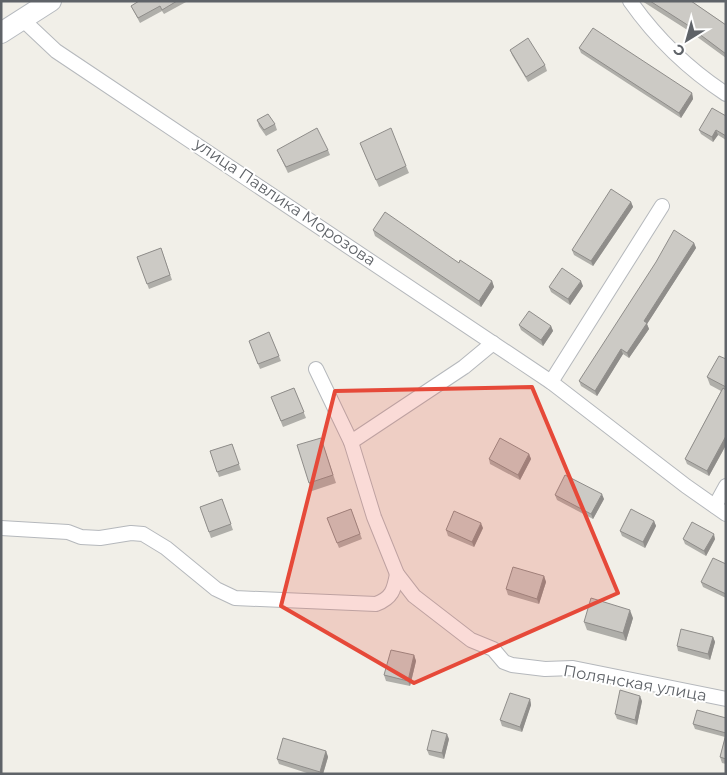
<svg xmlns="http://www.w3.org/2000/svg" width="727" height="775" viewBox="0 0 727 775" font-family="Montserrat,sans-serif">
  <rect width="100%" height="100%" fill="#f1efe8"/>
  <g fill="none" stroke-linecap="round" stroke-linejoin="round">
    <defs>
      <g id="street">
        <path d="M630 1C656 38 688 69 726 94"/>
        <path d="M22 19 56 51 551 382 686 486 726 514"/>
        <path d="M316 369 351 442 374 517 397 574 414 596 471 640 493 649 504 662 512 665 545 669 573 668 726 699"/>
        <path d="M551 382 662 206"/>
        <path d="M351 442 464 367 493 343"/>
        <path d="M715 506 726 486"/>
        <path d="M1 528 68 532 81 537 100 538 131 533 143 534 166 548 216 589 235 598 376 604C392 598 394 590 397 574"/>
      </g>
      <path id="secondary" d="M1 33 51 1"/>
    </defs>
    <use href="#street" stroke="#b5b8bc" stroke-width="16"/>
    <use href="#secondary" stroke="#b6babf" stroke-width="22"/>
    <use href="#street" stroke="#fff" stroke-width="14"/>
    <use href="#secondary" stroke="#fff" stroke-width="20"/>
  </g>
  <g fill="#afaea9">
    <path d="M139 1H185L186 2 164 14 162 11 140 23 131 6Z"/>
    <path d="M642 1H691L726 25V58L689 31Z"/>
    <path d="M579 48 692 93 693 99 681 118 581 53Z"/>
    <path d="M510 50 545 65 547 71 528 82 512 55Z"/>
    <path d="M726 116V140L718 135 713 142 701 134 699 130Z"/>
    <path d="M257 120 275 124 277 130 266 136 259 126Z"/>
    <path d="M360 143 406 166 409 173 379 187Z"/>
    <path d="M277 150H328L330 155 288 173Z"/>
    <path d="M631 202 633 207 593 266 574 255 572 250Z"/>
    <path d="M373 230 459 263 492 281 494 287 481 307 375 236Z"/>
    <path d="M694 243 696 248 647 324 649 329 629 358 623 354 597 396 581 386 579 381Z"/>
    <path d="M161 248 172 280 149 289 137 257Z"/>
    <path d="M583 286 570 305 551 292 549 287Z"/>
    <path d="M519 325 551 326 553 331 543 346 521 330Z"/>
    <path d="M269 332 281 361 260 369 249 341Z"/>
    <path d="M726 359V445L709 476 687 464 685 459 721 391 710 385 707 377Z"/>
    <path d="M294 388 306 418 283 427 271 397Z"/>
    <path d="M321 438 336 483 312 491 309 483Z"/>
    <path d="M232 444 241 470 219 477 210 451Z"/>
    <path d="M529 454 531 459 520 480 490 464 489 459Z"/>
    <path d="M555 495 604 499 593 519 557 500Z"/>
    <path d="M222 499 233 530 211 538 200 507Z"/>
    <path d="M351 509 362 539 339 548 327 518Z"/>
    <path d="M654 521 656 526 645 548 622 536 620 531Z"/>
    <path d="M483 528 474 547 448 536 446 530Z"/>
    <path d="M683 539H715L706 556 685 544Z"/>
    <path d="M726 564V598L703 587 701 582Z"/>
    <path d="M544 576 546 582 539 604 508 595 506 589Z"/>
    <path d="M633 618 626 641 587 630 584 622Z"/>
    <path d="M713 637 715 642 710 660 678 651 677 646Z"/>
    <path d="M414 655 416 661 410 686 386 681 384 675Z"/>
    <path d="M530 699 531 705 522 732 502 726 500 720Z"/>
    <path d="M642 701 637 725 617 719 615 714Z"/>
    <path d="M726 718V764L722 763 720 757 725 737 695 729 693 724Z"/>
    <path d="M449 739 444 759 429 755 427 750Z"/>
    <path d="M326 751 328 757 323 774H310L279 764 277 759Z"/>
  </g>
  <g fill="#8f8d8a">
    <path d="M692 93 693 99 681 118 679 113Z"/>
    <path d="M716 130 718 135 713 142 712 137Z"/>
    <path d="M631 202 633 207 593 266 591 261Z"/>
    <path d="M694 243 696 248 647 324 649 329 629 358 627 353 644 321Z"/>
    <path d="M492 281 494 287 481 307 479 301Z"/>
    <path d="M581 281 583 286 570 305 568 299Z"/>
    <path d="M551 326 553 331 543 346 541 340Z"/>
    <path d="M621 349 623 354 597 396 595 391Z"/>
    <path d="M726 436V445L709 476 707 471Z"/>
    <path d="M529 454 531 459 520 480 518 475Z"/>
    <path d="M602 494 604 499 593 519 591 514Z"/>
    <path d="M654 521 656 526 645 548 643 542Z"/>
    <path d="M481 523 483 528 474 547 472 542Z"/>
    <path d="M714 534 715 539 706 556 704 551Z"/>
    <path d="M544 576 546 582 539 604 537 599Z"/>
    <path d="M630 610 633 618 626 641 623 633Z"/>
    <path d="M713 637 715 642 710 660 708 654Z"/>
    <path d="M414 655 416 661 410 686 408 681Z"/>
    <path d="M640 696 642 701 637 725 635 720Z"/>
    <path d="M530 699 531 705 522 732 520 727Z"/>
    <path d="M447 734 449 739 444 759 442 753Z"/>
    <path d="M326 751 328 757 323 774H320V772Z"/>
  </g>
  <g fill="#cccac5" stroke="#8f8d8a">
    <path d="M139 1H177L162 10 160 6 138 18 131 6Z"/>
    <path d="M650 1H691L726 25V54L686 24Z"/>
    <path d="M593 28 692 93 679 113 579 48Z"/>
    <path d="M528 38 545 65 526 77 510 50Z"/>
    <path d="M712 108 726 116V136L716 130 712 137 699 130Z"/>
    <path d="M268 114 275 124 264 130 257 120Z"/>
    <path d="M317 128 328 150 286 167 277 150Z"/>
    <path d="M391 128 406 166 376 180 360 143Z"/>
    <path d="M611 189 631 202 591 261 572 250Z"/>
    <path d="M385 212 459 263 460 260 492 281 479 301 373 230Z"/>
    <path d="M674 230 694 243 644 321 647 323 627 353 621 349 595 391 579 381 656 262Z"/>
    <path d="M161 248 170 275 147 284 137 257Z"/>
    <path d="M562 268 581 281 568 299 549 287Z"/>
    <path d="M529 311 551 326 541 340 519 325Z"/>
    <path d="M269 332 279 356 258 364 249 341Z"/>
    <path d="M719 356 726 359V387L707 377Z"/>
    <path d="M294 388 304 412 281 421 271 397Z"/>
    <path d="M723 388 726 390V436L707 471 685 459Z"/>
    <path d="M321 438 333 475 309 483 297 445Z"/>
    <path d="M500 438 529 454 518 475 489 459Z"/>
    <path d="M232 444 239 464 217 472 210 451Z"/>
    <path d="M565 475 602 494 591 514 555 495Z"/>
    <path d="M222 499 231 524 209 532 200 507Z"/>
    <path d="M351 509 360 534 337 543 327 518Z"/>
    <path d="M631 509 654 521 643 542 620 531Z"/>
    <path d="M454 511 481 523 472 542 446 530Z"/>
    <path d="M692 522 714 534 704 551 683 539Z"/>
    <path d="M713 558 726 564V594L701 582Z"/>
    <path d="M513 567 544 576 537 599 506 589Z"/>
    <path d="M591 598 630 610 623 633 584 622Z"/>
    <path d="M681 629 713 637 708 654 677 646Z"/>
    <path d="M391 650 414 655 408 681 384 675Z"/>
    <path d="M620 690 640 696 635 720 615 714Z"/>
    <path d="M510 693 530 699 520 727 500 720Z"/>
    <path d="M697 710 726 718V733L693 724Z"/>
    <path d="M432 730 447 734 442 753 427 750Z"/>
    <path d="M726 734V759L720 757Z"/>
    <path d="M283 738 326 751 320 772 277 759Z"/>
  </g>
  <path fill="#e64939" fill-opacity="0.2" stroke="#e64939" stroke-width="4" stroke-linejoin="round" d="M532 387 618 593 414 683 281 606 335 391Z"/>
  <g text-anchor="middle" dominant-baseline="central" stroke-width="4" stroke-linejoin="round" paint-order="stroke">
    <g font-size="16" fill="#5f6368" stroke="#fff">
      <text transform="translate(285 202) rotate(34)">улица Павлика Морозова</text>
      <text transform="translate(635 683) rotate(10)">Полянская улица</text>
    </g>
  </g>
  <rect width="727" height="775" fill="none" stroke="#5f6368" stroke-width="5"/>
  <g transform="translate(687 40) rotate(217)" stroke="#ffffff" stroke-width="4" paint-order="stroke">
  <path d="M0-4L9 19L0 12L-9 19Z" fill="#5f6368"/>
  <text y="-8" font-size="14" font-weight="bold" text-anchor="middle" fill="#5f6368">С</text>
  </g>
</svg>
